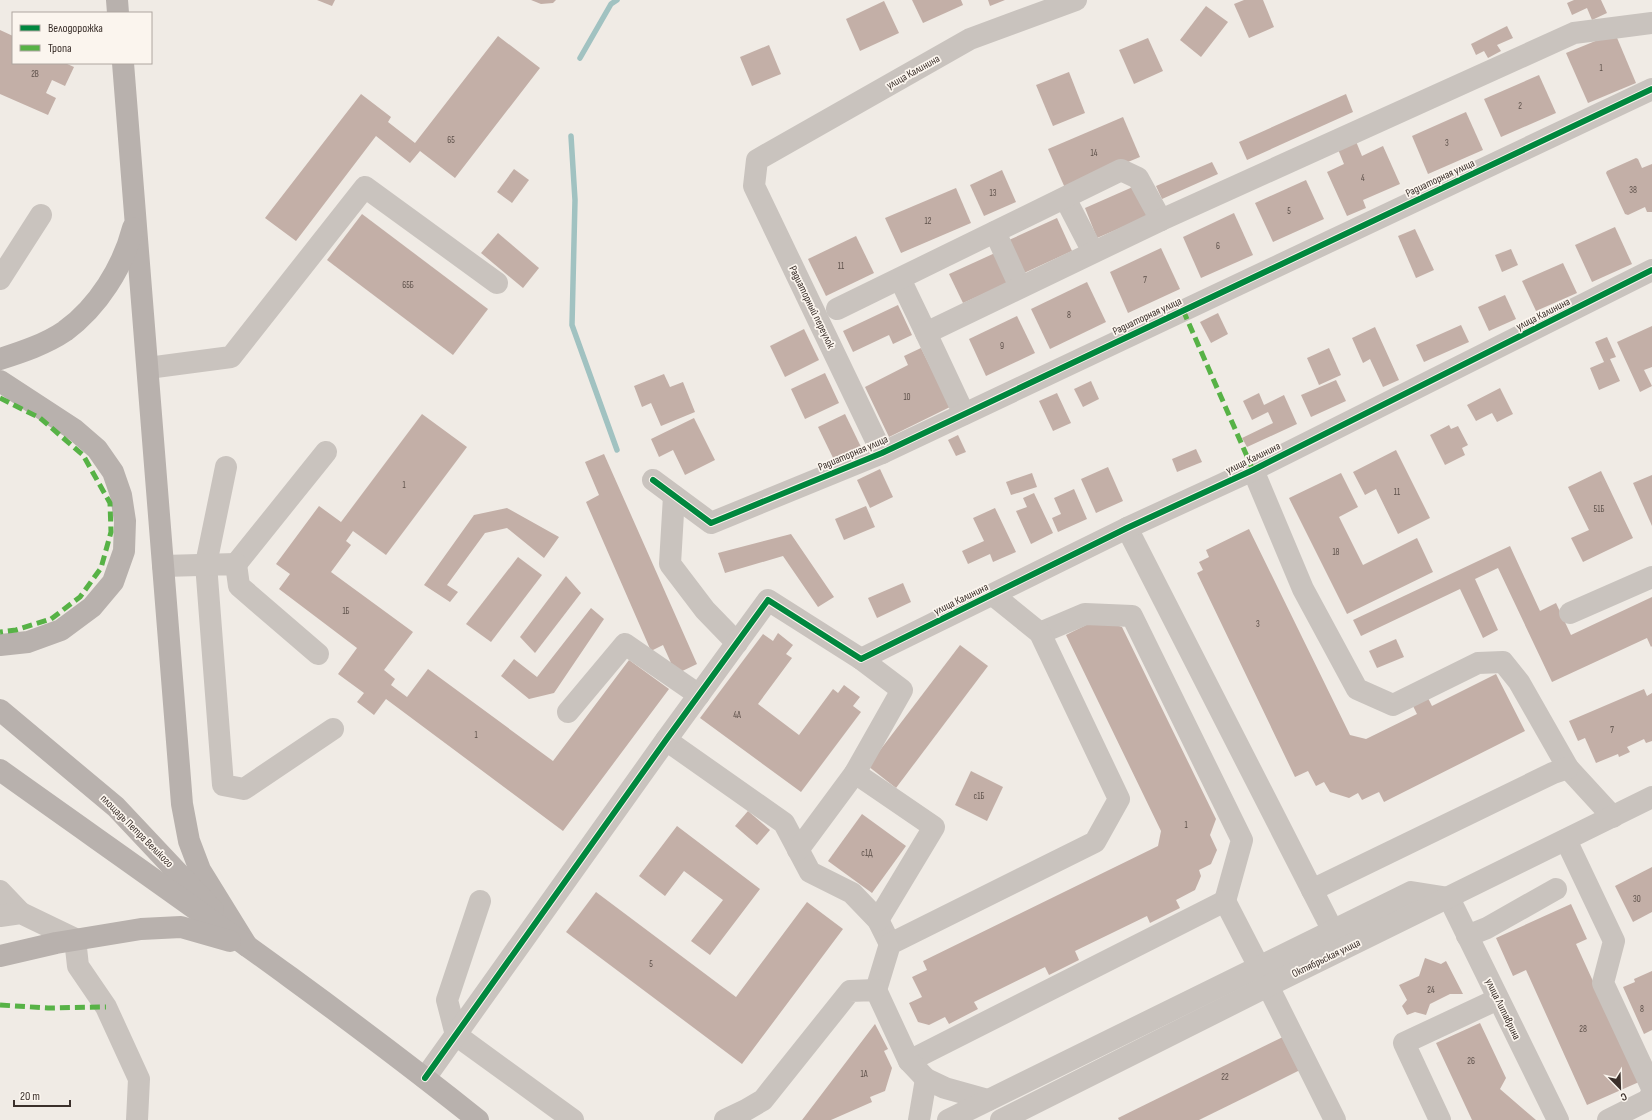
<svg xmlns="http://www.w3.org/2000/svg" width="1652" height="1120" viewBox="0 0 1652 1120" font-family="'Sofia Sans Condensed',sans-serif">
  <rect width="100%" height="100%" fill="#f0ebe5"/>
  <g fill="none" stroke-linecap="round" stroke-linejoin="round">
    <g stroke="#a1c2c1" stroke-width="5.5">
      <path d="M580 58 611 4 617 0"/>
      <path d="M571 136 575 200 572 325 617 450"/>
    </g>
  </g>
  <g fill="#c3afa7">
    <path d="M317 0H335L332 6Z"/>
    <path d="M531 0H556L553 3 541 4Z"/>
    <path d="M912 0H961L963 5 923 23Z"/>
    <path d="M988 0H1005L990 6Z"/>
    <path d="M1244 0H1263L1274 27 1249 38 1234 4Z"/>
    <path d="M1574 0H1601L1607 13 1592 20 1587 8 1572 15 1567 3Z"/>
    <path d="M884 1 899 33 860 51 846 19Z"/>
    <path d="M1206 6 1228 22 1201 57 1180 40Z"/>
    <path d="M1507 26 1513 38 1497 45 1501 51 1488 58 1484 51 1476 55 1471 44Z"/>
    <path d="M0 30 13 36V63H65L74 67 65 86 52 80 46 93 56 98 48 115 0 94Z"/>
    <path d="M1615 33 1636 83 1588 103 1566 53Z"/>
    <path d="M498 36 540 68 455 178 420 151 410 163 376 136 296 241 265 218 361 94 391 117 388 122 415 143Z"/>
    <path d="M1148 38 1163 71 1134 84 1119 50Z"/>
    <path d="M769 45 781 74 752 86 740 57Z"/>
    <path d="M1069 72 1085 113 1053 126 1036 85Z"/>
    <path d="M1539 75 1556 113 1501 137 1484 99Z"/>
    <path d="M1346 94 1353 112 1247 160 1239 142Z"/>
    <path d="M1466 112 1483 150 1428 174 1412 136Z"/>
    <path d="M1123 117 1140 157 1065 188 1048 149Z"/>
    <path d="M1355 139 1362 156 1383 146 1400 184 1363 200 1366 208 1347 216 1327 172 1344 164 1337 147Z"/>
    <path d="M1636 158 1638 159 1642 168 1652 164V212H1647L1645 207 1628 215 1625 214 1606 173 1607 171Z"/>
    <path d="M1212 162 1218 174 1162 199 1156 186Z"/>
    <path d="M514 169 529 180 512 203 497 192Z"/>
    <path d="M1002 170 1016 202 984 216 970 185Z"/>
    <path d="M1306 180 1324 219 1273 242 1255 203Z"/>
    <path d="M1135 186 1148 216 1097 238 1085 208Z"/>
    <path d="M956 188 971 223 901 253 885 218Z"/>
    <path d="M1234 213 1253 255 1201 278 1183 237Z"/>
    <path d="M362 214 488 309 453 355 327 260Z"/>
    <path d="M1057 218 1072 251 1024 273 1009 240Z"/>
    <path d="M1615 227 1632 264 1592 282 1575 245Z"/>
    <path d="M1415 229 1434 270 1416 278 1398 236Z"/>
    <path d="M498 233 539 268 523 288 481 253Z"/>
    <path d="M856 236 874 273 826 296 808 259Z"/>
    <path d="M1161 248 1180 289 1128 313 1110 272Z"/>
    <path d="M1511 249 1518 265 1502 272 1495 255Z"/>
    <path d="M995 253 1008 283 963 303 949 274Z"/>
    <path d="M1563 263 1577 293 1536 311 1522 281Z"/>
    <path d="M1087 282 1106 322 1050 349 1031 309Z"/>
    <path d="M1505 295 1516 319 1489 331 1478 307Z"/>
    <path d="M898 305 912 335 893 344 889 335 853 352 843 331Z"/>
    <path d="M1218 313 1228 334 1211 343 1200 322Z"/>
    <path d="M1017 316 1035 353 986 376 969 339Z"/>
    <path d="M1461 325 1469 342 1424 362 1416 345Z"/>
    <path d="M1652 326V367L1644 370 1652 386 1640 392 1617 342Z"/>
    <path d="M1375 327 1399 380 1383 387 1370 359 1363 363 1352 338Z"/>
    <path d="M804 329 819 360 785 377 770 346Z"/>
    <path d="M1607 337 1616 357 1610 359 1620 381 1599 390 1590 368 1604 362 1595 342Z"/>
    <path d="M921 348 950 407 889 437 865 387 908 365 904 356Z"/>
    <path d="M1329 348 1341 375 1319 385 1307 358Z"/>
    <path d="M825 373 839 403 805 419 791 389Z"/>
    <path d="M664 374 670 387 683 382 695 412 661 426 651 403 642 407 634 386Z"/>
    <path d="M1336 380 1346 401 1311 417 1301 395Z"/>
    <path d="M1091 381 1099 399 1083 407 1074 389Z"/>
    <path d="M1500 388 1513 414 1497 422 1492 413 1476 421 1467 405Z"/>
    <path d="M1057 393 1071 423 1053 431 1039 401Z"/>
    <path d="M1259 393 1264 405 1284 395 1297 424 1247 447 1242 438 1273 423 1268 412 1252 420 1243 401Z"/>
    <path d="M422 414 467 447 386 555 353 531 346 541 351 545 331 572 413 632 384 670 395 679 391 685 407 697 428 669 553 761 629 660 669 689 563 831 386 699 374 715 357 702 364 693 338 674 357 648 279 589 290 574 276 564 319 506 341 522Z"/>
    <path d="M845 414 862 449 835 462 818 427Z"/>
    <path d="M694 418 715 460 685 475 673 450 659 457 651 439Z"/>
    <path d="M1449 425 1451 429 1458 426 1468 445 1462 448 1465 455 1445 465 1430 435Z"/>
    <path d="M958 435 966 452 956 456 948 440Z"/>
    <path d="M1196 449 1202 462 1177 472 1172 459Z"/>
    <path d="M1396 450 1430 518 1398 534 1376 489 1365 495 1353 472Z"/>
    <path d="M604 454 697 664 676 674 663 645 651 651 586 502 599 495 585 462Z"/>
    <path d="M1108 467 1123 501 1096 513 1081 479Z"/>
    <path d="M880 469 893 497 870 508 857 480Z"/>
    <path d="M1601 471 1633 538 1583 562 1571 538 1589 530 1568 487Z"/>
    <path d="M1032 473 1037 487 1011 495 1006 482Z"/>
    <path d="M1341 473 1358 507 1339 517 1363 565 1417 538 1433 572 1347 614 1289 498Z"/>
    <path d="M1652 475V526L1633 483Z"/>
    <path d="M1074 489 1087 519 1058 532 1052 518 1061 514 1054 498Z"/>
    <path d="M1034 493 1053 533 1031 544 1016 511 1027 507 1023 498Z"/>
    <path d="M866 506 875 527 844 540 835 519Z"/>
    <path d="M507 508 559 537 544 558 507 528 485 533 447 585 458 592 450 602 424 585 474 515Z"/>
    <path d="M995 508 1016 552 993 562 990 554 968 564 962 551 984 541 973 518Z"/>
    <path d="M1249 529 1350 735 1366 739 1417 714 1412 704 1427 696 1432 706 1496 674 1525 731 1384 802 1379 792 1362 800 1358 793 1349 798 1330 792 1324 782 1316 786 1308 771 1295 777 1197 573 1203 570 1199 562 1209 557 1206 550Z"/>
    <path d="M791 534 834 597 818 607 783 556 725 573 718 553Z"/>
    <path d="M1510 546 1540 611 1556 603 1571 635 1652 597V646L1651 647 1647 638 1552 682 1498 568 1475 579 1498 630 1483 638 1460 589 1361 636 1353 620Z"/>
    <path d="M518 557 542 575 491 642 466 624Z"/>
    <path d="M566 576 581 593 535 653 520 637Z"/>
    <path d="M903 583 911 602 877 618 868 598Z"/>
    <path d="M591 608 604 619 554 693 529 699 501 676 514 659 537 677Z"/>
    <path d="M1098 619 1122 627 1216 819 1210 835 1217 850 1211 864 1199 870 1201 876 1195 890 1176 900 1180 908 1150 923 1147 916 1075 951 1079 960 1049 975 1045 967 974 1002 978 1009 949 1024 945 1017 929 1025 918 1022 909 1003 922 997 912 977 927 970 923 961 1158 846 1161 831 1066 635Z"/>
    <path d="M778 633 793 645 786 654 792 658 758 704 799 735 833 689 838 693 844 685 860 697 853 706 861 712 801 792 700 718 763 634 773 641Z"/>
    <path d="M1396 639 1404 657 1377 668 1369 651Z"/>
    <path d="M960 645 988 666 896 788 868 766Z"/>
    <path d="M1644 689 1647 696 1652 693V741L1646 743 1644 739 1627 747 1630 752 1619 757 1618 754 1596 763 1585 738 1578 741 1569 721Z"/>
    <path d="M971 771 1003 787 987 821 955 805Z"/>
    <path d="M748 811 770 830 757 845 735 826Z"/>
    <path d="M862 814 906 846 872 893 828 861Z"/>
    <path d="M677 826 760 889 710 955 691 941 723 900 684 871 665 896 639 876Z"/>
    <path d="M1652 867V912L1633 922 1615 886Z"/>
    <path d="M596 892 736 997 807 902 843 929 742 1064 566 932Z"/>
    <path d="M1571 904 1587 939 1576 944 1639 1082 1587 1105 1526 970 1513 976 1496 938Z"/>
    <path d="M1425 958 1441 964 1446 961 1463 994H1450L1430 1004 1426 1015 1415 1012 1407 1015 1402 1006 1407 1000 1399 985 1419 976Z"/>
    <path d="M1652 971V1030L1644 1034 1623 987 1635 982 1634 979Z"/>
    <path d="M1480 1023 1506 1078 1500 1089 1536 1120H1472L1436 1043Z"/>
    <path d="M875 1024 888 1049 884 1051 892 1068 885 1091 870 1097 872 1102 831 1120H802Z"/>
    <path d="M1287 1035 1304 1068 1254 1093 1199 1120H1119L1118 1118Z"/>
  </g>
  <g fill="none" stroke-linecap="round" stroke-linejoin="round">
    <g stroke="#c9c3be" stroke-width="22">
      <path d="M1065 198 1093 252"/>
      <path d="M995 232 1020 287"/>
      <path d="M0 279 41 215"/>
      <path d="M900 279 926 333"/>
      <path d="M837 309 1121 170 1138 178 1161 220"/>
      <path d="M148 368 231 357 365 187 497 283"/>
      <path d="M964 414 926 333 1161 220 1574 33 1652 23"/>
      <path d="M882 453 754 186 757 160 970 39 1076 0"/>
      <path d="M226 467 206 564 223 785 244 789 333 729"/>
      <path d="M1253 470 1303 589 1357 689 1393 705 1478 663 1503 662 1519 682 1568 768 1613 817"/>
      <path d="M653 480 711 523 882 453 1652 89"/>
      <path d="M674 496 670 564 705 610 737 643"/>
      <path d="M1127 528 1333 931"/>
      <path d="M236 564 326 452"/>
      <path d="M163 566 236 564 239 586 318 654"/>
      <path d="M1570 613 1652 577"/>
      <path d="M1040 633 1085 614 1132 616 1242 840 1225 901"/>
      <path d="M861 659 1127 528 1253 470 1652 270"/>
      <path d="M568 712 625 644 699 695"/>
      <path d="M666 740 784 823 810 872 852 893 878 920 890 944"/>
      <path d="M1566 840 1614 941 1603 983 1652 1088"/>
      <path d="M798 850 855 773 934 827 878 920"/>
      <path d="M1312 890 1553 773 1568 768"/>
      <path d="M0 891 21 913"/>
      <path d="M480 901 447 1000 456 1035 573 1120"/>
      <path d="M0 916 21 913 75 939 78 966 106 1007 139 1079 137 1120"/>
      <path d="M1467 936 1487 928 1556 889"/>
      <path d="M1268 986 1335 1120"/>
      <path d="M876 990 890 944 1095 842 1119 799 1040 633 993 595"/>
      <path d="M909 1061 1225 901 1259 967"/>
      <path d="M425 1078 666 740 768 600 861 659 902 690 855 773"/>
      <path d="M725 1120 746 1110 763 1100 850 991 876 990 909 1061 926 1079"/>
      <path d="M919 1120 926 1079 945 1088 988 1100"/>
      <path d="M948 1120 1411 892 1449 898 1558 1120"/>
      <path d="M1001 1120 1268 986 1652 797"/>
      <path d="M1440 1120 1404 1043 1498 999"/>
      <path d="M1608 1120 1648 1100 1652 1093"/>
    </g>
    <g stroke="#b8b1ad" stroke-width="22">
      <path d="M117 0 118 13"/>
      <path d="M123 63 182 804 189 841 200 870 247 946"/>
      <path d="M0 359C22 352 46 344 65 331 98 307 123 267 133 228"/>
      <path d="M0 381 75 430 97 449 113 472 121 495 125 521 124 551 113 582 92 607 61 630 28 642 0 645"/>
      <path d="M0 710 116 807 213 910"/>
      <path d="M0 770C161 885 324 997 478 1120"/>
      <path d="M0 956 56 943 141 929 181 927 230 941"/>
    </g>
    <g stroke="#57b246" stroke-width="5" stroke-dasharray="10 5" stroke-linecap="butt">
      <path d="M1183 310 1253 470"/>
      <path d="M0 398 40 418 83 455 110 503 111 532 101 568 80 597 51 619 16 630 0 632"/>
      <path d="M0 1005 48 1008 106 1007"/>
    </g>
    <defs>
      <g id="cycleway">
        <path d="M653 480 711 523 882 453 1652 89"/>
        <path d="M425 1078 666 740 768 600 861 659 1127 528 1253 470 1652 270"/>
      </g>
    </defs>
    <use href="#cycleway" stroke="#fbf5ee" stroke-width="8"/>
    <use href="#cycleway" stroke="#00873e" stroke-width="6"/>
  </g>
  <g text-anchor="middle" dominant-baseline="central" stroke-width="3.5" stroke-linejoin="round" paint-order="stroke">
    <g font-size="9" fill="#5d504a">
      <text x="1601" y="68">1</text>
      <text x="35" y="74">2В</text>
      <text x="1520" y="106">2</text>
      <text x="451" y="140">65</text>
      <text x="1447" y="143">3</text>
      <text x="1094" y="153">14</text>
      <text x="1363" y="178">4</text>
      <text x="1633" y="190">38</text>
      <text x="993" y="193">13</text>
      <text x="1289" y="211">5</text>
      <text x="928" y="221">12</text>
      <text x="1218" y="246">6</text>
      <text x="841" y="266">11</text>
      <text x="1145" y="280">7</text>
      <text x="408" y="285">65Б</text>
      <text x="1069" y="315">8</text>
      <text x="1002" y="346">9</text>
      <text x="907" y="397">10</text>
      <text x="404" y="485">1</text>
      <text x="1397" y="492">11</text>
      <text x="1599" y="509">51Б</text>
      <text x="1336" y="552">18</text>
      <text x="346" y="611">1Б</text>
      <text x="1258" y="624">3</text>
      <text x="737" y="715">4А</text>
      <text x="1612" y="730">7</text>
      <text x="476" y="735">1</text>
      <text x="979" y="796">с1Б</text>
      <text x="1186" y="825">1</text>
      <text x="867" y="853">с1Д</text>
      <text x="1637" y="899">30</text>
      <text x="651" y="964">5</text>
      <text x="1431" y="990">24</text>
      <text x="1642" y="1009">8</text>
      <text x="1583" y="1029">28</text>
      <text x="1471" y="1061">26</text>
      <text x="864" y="1074">1А</text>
      <text x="1225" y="1077">22</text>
    </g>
    <g font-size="11" fill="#3b302b" stroke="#fbf5ee">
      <text transform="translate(913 72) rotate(-29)">улица Калинина</text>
      <text transform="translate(1440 178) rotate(-25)">Радиаторная улица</text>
      <text transform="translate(812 307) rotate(64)">Радиаторный переулок</text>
      <text transform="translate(1543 314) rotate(-27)">улица Калинина</text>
      <text transform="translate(1147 316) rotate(-25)">Радиаторная улица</text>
      <text transform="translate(853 453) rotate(-23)">Радиаторная улица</text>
      <text transform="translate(1253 458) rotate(-26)">улица Калинина</text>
      <text transform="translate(961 599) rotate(-26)">улица Калинина</text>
      <text transform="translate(137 831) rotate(45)">площадь Петра Великого</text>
      <text transform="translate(1326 958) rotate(-26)">Октябрьская улица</text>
      <text transform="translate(1503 1009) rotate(64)">улица Литаврина</text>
    </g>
  </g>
  <rect x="12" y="12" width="140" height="52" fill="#fbf5ee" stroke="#aea6a0"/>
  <rect x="20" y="25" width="20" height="6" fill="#00873e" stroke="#aea6a0"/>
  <text x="48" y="32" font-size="12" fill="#3b302b">Велодорожка</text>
  <rect x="20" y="45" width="20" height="6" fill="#57b246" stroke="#aea6a0"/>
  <text x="48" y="52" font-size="12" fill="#3b302b">Тропа</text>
  <g transform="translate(1620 1088) rotate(157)" stroke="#fbf5ee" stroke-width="3" paint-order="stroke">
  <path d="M0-3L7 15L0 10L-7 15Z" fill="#3b302b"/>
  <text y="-6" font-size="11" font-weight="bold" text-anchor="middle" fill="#3b302b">С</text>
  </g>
  <path d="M14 1100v6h56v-6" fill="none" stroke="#3b302b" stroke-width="2"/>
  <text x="20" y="1100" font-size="12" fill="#3b302b" stroke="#fbf5ee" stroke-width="3" paint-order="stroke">20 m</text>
</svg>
